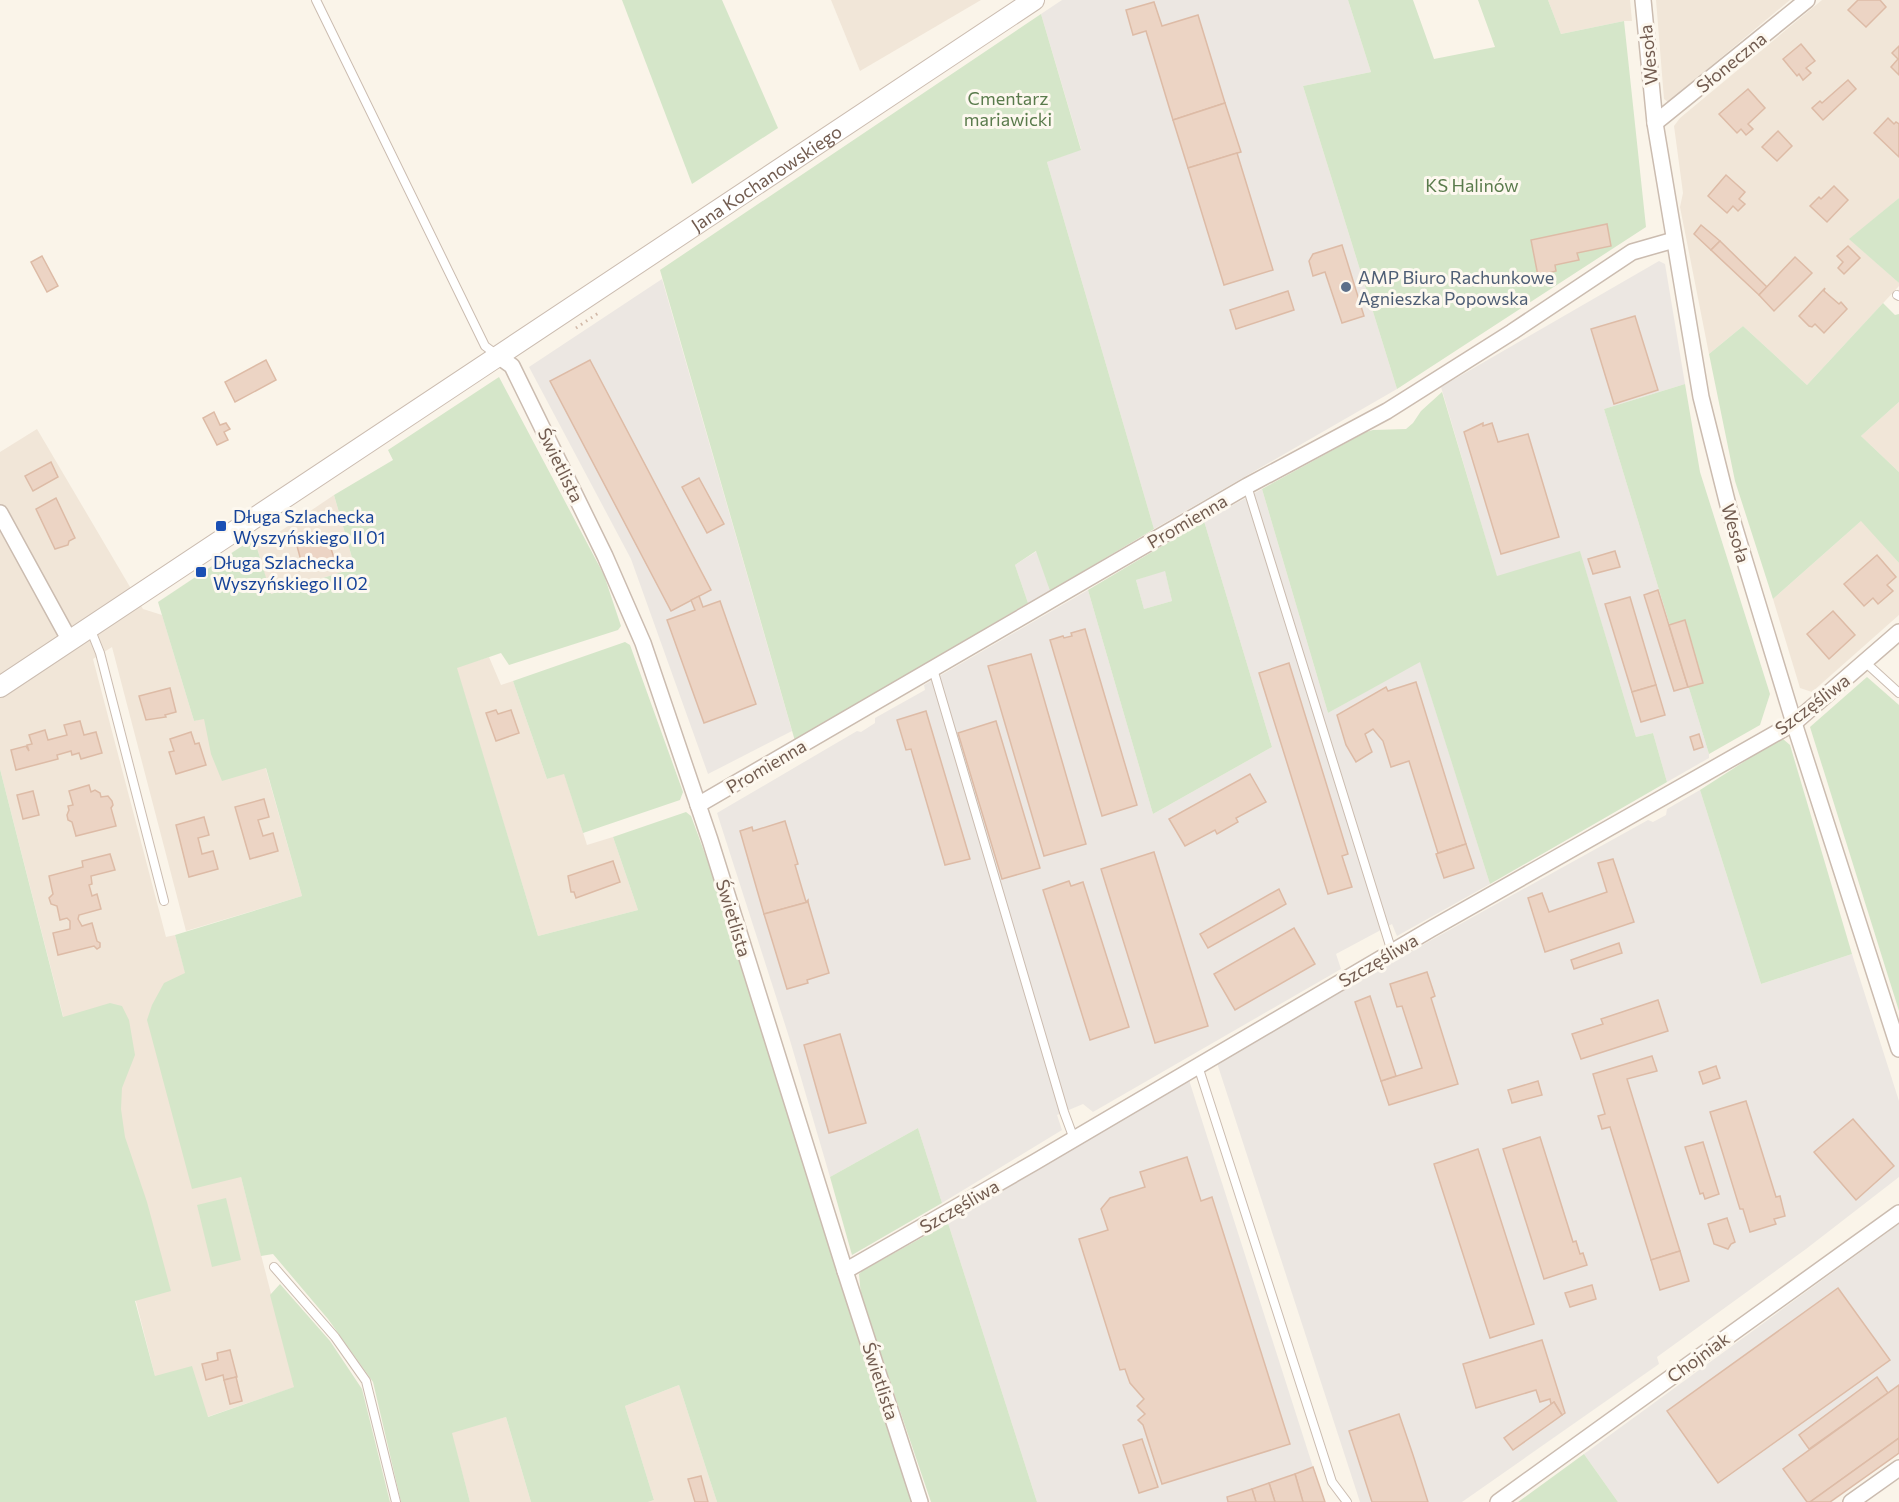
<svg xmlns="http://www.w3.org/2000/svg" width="1899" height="1502" viewBox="0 0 1899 1502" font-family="Commissioner,sans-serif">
  <rect width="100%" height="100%" fill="#faf4e9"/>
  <g fill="#f1e6d8">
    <path d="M831 0H981L860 71Z"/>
    <path d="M1548 0H1630L1632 21H1624L1561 34Z"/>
    <path d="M1656 0H1790L1668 102 1664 99Z"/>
    <path d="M1822 0H1899V198L1850 239 1899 283V286L1807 385 1743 326 1709 354 1680 207 1683 193 1674 126 1680 118Z"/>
    <path d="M1899 402V472L1861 436Z"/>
    <path d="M37 429 143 609 162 615 194 721 248 706 302 896 186 931 112 647 93 659 166 937 175 935 241 1177 295 1387 207 1417 155 1376 0 769V452Z"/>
    <path d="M334 495 355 568 270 594 257 547Z"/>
    <path d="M1862 520 1899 563V615L1812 692 1800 688 1773 599Z"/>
    <path d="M489 657 501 685 513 681 547 779 564 773 587 845 613 837 638 910 538 936 456 667Z"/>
    <path d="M679 1385 717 1502H648L654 1500 625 1406Z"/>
    <path d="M506 1417 531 1502H470L451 1432Z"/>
  </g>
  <g fill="#ece7e2">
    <path d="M1062 0H1348L1371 72 1303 86 1397 389 1154 529 1047 162 1081 149 1041 14Z"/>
    <path d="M1659 261 1665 264 1685 384 1604 409 1709 754V758L1667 782 1653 733 1636 737 1580 552 1497 577 1441 387Z"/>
    <path d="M662 279 792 731 708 774 631 559 529 367Z"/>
    <path d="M1262 489 1328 713 1420 661 1490 884 1397 936 1392 924 1336 954 1341 969 1093 1112 1083 1104 1057 1115 1062 1130 942 1203 918 1128 830 1177 789 1037 717 813 857 731 861 732 875 723V718L925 690 924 685 1088 590 1153 814 1272 747 1204 521Z"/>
    <path d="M1037 551 1050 591 1028 603 1015 565Z"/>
    <path d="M1165 570 1172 601 1144 609 1136 580Z"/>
    <path d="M1700 790 1761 984 1852 954 1899 1101V1177L1806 1249 1657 1357 1659 1364 1462 1502H1360L1217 1063 1426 943 1648 820 1653 822 1666 815 1667 809Z"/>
    <path d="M1189 1080 1313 1467 1252 1489 1256 1502H1037L948 1223Z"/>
    <path d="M1899 1224V1454L1832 1502H1618L1584 1454Z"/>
  </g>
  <g fill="#d5e6c9" fill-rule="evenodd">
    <path d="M622 0H722L778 128 692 184Z"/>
    <path d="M1348 0H1413L1434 59 1495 47 1478 0H1548L1561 34 1624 21 1646 227 1397 389 1303 86 1371 72Z"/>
    <path d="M1041 14 1081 150 1047 162 1154 529 1050 591 1036 551 1015 565 1028 603 795 741 660 270Z"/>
    <path d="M1899 198V283L1849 239Z"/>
    <path d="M1883 303 1895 315 1899 314V402L1861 436 1899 472V563L1861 521 1773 599 1735 481 1709 354 1743 326 1807 385Z"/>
    <path d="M499 377 604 575 621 626 618 630 509 665 501 653 457 668 538 936 638 910 613 837 686 812 691 816 718 889 912 1502H717L679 1385 625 1406 654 1500 648 1502H531L506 1417 452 1433 470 1502H401L373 1382 328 1319 273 1254 261 1256 241 1177 192 1189 147 1020 152 1005 164 983 185 973 175 935 302 896 266 768 222 781 211 754 204 719 194 721 158 602 254 538 271 594 355 568 334 495 393 460 388 450Z"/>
    <path d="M1685 384 1700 472 1770 694 1760 725 1709 754 1604 409Z"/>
    <path d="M1442 392 1497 576 1580 551 1636 737 1653 733 1667 782 1490 884 1420 662 1328 713 1262 489 1366 432 1373 430 1406 429 1413 423 1421 411Z"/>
    <path d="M1204 521 1272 747 1153 814 1088 590ZM1165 571 1172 601 1144 609 1136 580Z"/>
    <path d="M625 642 630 645 683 792 680 800 583 833 564 774 547 779 513 681Z"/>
    <path d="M1867 677 1899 705V1011L1810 727Z"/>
    <path d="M1783 739 1790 745 1852 954 1761 984 1700 790 1770 745Z"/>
    <path d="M0 769 63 1017 110 1003 122 1006 129 1020 135 1055 122 1088 121 1109 125 1137 147 1202 171 1291 135 1301 155 1376 192 1366 208 1417 294 1387 270 1295 280 1284 330 1341 362 1389 390 1502H0Z"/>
    <path d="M918 1128 942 1203 852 1255 830 1177Z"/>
    <path d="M226 1198 241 1260 212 1267 197 1205Z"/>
    <path d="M948 1223 1037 1502H931L861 1296 859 1274 862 1271Z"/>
    <path d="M1584 1454 1618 1502H1518Z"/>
  </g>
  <g fill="#ecd4c4" stroke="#ddbba6" stroke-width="1.5">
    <path d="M1858 0H1880L1886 7 1866 27 1848 10Z"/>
    <path d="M1154 2 1162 26 1198 15 1225 103 1173 120 1146 31 1133 35 1126 10Z"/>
    <path d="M1801 44 1815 61 1806 68 1811 73 1803 80 1799 74 1797 76 1783 59Z"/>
    <path d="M1899 46V75L1891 67 1898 59 1892 53Z"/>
    <path d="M1848 80 1856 89 1823 120 1812 108 1820 101 1822 103Z"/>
    <path d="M1748 89 1765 108 1748 124 1753 129 1746 135 1741 129 1737 133 1719 114Z"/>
    <path d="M1225 103 1241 152 1188 168 1173 120Z"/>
    <path d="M1888 118 1894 124 1896 122 1899 124V157L1874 133Z"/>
    <path d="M1778 131 1792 146 1777 161 1762 147Z"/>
    <path d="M1237 153 1273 270 1224 285 1188 168Z"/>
    <path d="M1726 175 1745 192 1739 199 1745 204 1738 211 1733 206 1727 213 1708 196Z"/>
    <path d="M1834 186 1848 200 1827 222 1810 206 1819 197 1821 199Z"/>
    <path d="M1607 224 1611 246 1577 253 1579 260 1555 265 1556 271 1538 276 1531 240Z"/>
    <path d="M1701 225 1720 241 1711 250 1694 234Z"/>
    <path d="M1720 241 1767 287 1759 295 1711 250Z"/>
    <path d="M1342 245 1364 316 1342 323 1325 272 1313 276 1309 261 1313 254Z"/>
    <path d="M1848 246 1860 258 1844 274 1838 268 1843 262 1837 256Z"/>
    <path d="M42 256 58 286 47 292 31 262Z"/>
    <path d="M1795 257 1812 273 1774 311 1759 295Z"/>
    <path d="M1825 288 1824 291 1839 304 1841 302 1847 309 1824 333 1815 324 1812 327 1809 326 1799 316Z"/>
    <path d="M1288 291 1294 310 1236 329 1230 310Z"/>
    <path d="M1635 316 1658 390 1614 404 1591 329Z"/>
    <path d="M266 360 276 380 235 402 225 382Z"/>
    <path d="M590 360 711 590 671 611 550 381Z"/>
    <path d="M214 412 220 425 226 423 230 429 224 432 228 440 217 445 203 418Z"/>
    <path d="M1483 423V426L1492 423 1498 442 1528 434 1559 537 1501 554 1464 432Z"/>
    <path d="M51 462 58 477 33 491 25 476Z"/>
    <path d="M699 478 724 524 707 533 682 487Z"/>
    <path d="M56 498 75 538 69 541 68 545 55 549 36 509Z"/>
    <path d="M326 533 334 558 322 562 323 565 312 568 311 565 303 568 297 546 314 541 313 537Z"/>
    <path d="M1615 551 1620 567 1593 574 1588 559Z"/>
    <path d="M1877 555 1896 577 1887 585 1893 591 1878 604 1873 598 1864 606 1844 584Z"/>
    <path d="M1658 590 1688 687 1674 691 1644 595Z"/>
    <path d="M699 596 703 607 720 601 756 704 704 723 667 620 695 610 691 600Z"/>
    <path d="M1630 597 1656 685 1632 692 1605 604Z"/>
    <path d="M1833 611 1855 635 1829 659 1807 634Z"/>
    <path d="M1685 620 1703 683 1688 687 1669 625Z"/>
    <path d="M1085 629 1137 805 1102 816 1050 640 1063 636 1064 638 1072 636 1071 633Z"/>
    <path d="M1031 654 1086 844 1044 856 988 666Z"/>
    <path d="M1289 663 1348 854 1342 856 1352 887 1328 894 1259 673Z"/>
    <path d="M1416 682 1466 844 1438 853 1409 761 1391 767 1383 741 1373 729 1365 734 1372 752 1356 762 1346 745 1337 715 1386 687 1388 691Z"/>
    <path d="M1656 685 1665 715 1641 722 1632 692Z"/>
    <path d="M170 688 176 712 165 715 166 717 146 720 139 696Z"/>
    <path d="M496 710 498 714 511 710 519 733 496 741 486 713Z"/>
    <path d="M926 711 970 859 945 865 911 749 906 750 897 720Z"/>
    <path d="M80 721 84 735 96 732 102 753 81 759 79 753 72 755 71 751 57 755 58 759 16 770 11 750 26 746 29 751 27 745 32 744 29 735 45 730 48 740 67 735 64 725Z"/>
    <path d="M996 721 1040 868 1002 879 958 733Z"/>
    <path d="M191 732 195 744 199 743 206 765 176 774 169 752 174 751 170 739Z"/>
    <path d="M1699 734 1703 747 1694 750 1690 737Z"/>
    <path d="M1250 774 1266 802 1236 818 1238 822 1217 834 1215 830 1185 846 1169 819Z"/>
    <path d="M89 785 91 792 95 790 100 793 101 797 108 796 112 801 113 805 111 808 116 826 76 836 72 822 68 820 67 815 69 810 68 806 73 805 69 791Z"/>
    <path d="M33 791 39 815 23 819 17 795Z"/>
    <path d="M264 799 269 817 258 820 263 836 273 833 278 851 250 859 235 807Z"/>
    <path d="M204 817 209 835 198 838 202 854 213 851 218 869 189 877 176 825Z"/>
    <path d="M785 821 798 864 795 865 806 902 808 900V902L764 914 740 831 752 827 753 831Z"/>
    <path d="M1466 844 1474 868 1444 878 1436 854Z"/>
    <path d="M1154 852 1208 1026 1155 1043 1101 869Z"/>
    <path d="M110 854 115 870 91 876 92 884 89 885 92 896 97 894 101 909 79 915 78 919 82 926 92 923 97 941 100 943V947L97 949 94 946 58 955 53 933 70 929V921L67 918 60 920 57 906 51 904 49 898 53 894 49 876 83 867 82 861Z"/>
    <path d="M1613 859 1634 922 1545 952 1528 898 1542 893 1549 912 1607 892 1598 863Z"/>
    <path d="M613 861 620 882 576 898 574 892H571L568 876Z"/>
    <path d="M1069 881 1071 886 1083 882 1129 1027 1090 1040 1043 890Z"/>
    <path d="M1279 889 1286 904 1208 948 1200 934Z"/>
    <path d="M808 902 829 973 807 980 808 983 787 989 764 914Z"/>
    <path d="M1294 928 1315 964 1235 1010 1214 974Z"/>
    <path d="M1619 943 1622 953 1574 969 1571 960Z"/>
    <path d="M1427 972 1435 996 1431 998 1458 1084 1389 1105 1381 1081 1422 1068 1402 1006 1397 1007 1390 984Z"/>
    <path d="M1370 996 1396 1076 1381 1081 1355 1002Z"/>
    <path d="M1658 1000 1668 1031 1581 1059 1572 1034 1603 1024 1601 1019Z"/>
    <path d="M840 1034 866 1123 829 1133 804 1045Z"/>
    <path d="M1652 1056 1657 1071 1627 1079 1680 1251 1651 1260 1610 1127 1602 1129 1598 1116 1605 1114 1593 1074Z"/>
    <path d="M1716 1066 1720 1078 1703 1084 1699 1072Z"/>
    <path d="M1538 1081 1542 1095 1512 1103 1508 1090Z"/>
    <path d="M1746 1101 1776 1197 1780 1196 1785 1216 1774 1219 1776 1224 1750 1232 1743 1209H1740L1710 1112Z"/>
    <path d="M1853 1119 1894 1166 1856 1200 1814 1152Z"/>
    <path d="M1540 1137 1573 1242 1576 1241 1580 1254 1583 1253 1587 1265 1544 1279 1503 1149Z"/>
    <path d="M1703 1142 1719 1194 1705 1199 1703 1193 1700 1194 1685 1147Z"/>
    <path d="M1478 1149 1534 1324 1490 1338 1434 1164Z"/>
    <path d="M1187 1157 1201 1201 1212 1197 1290 1444 1162 1484 1143 1425 1138 1420 1145 1414 1137 1406 1144 1399 1130 1383 1125 1369 1120 1370 1079 1239 1108 1230 1101 1209 1110 1198 1145 1187 1140 1172Z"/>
    <path d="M1727 1218 1735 1242 1731 1244 1728 1249 1714 1244 1708 1224Z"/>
    <path d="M1680 1251 1689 1281 1660 1290 1651 1260Z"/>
    <path d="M1592 1285 1596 1299 1570 1307 1565 1293Z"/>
    <path d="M1838 1288 1890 1360 1718 1483 1667 1411Z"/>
    <path d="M1542 1340 1565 1413 1562 1415 1554 1402 1551 1404 1550 1399 1540 1402 1536 1390 1476 1408 1463 1364Z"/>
    <path d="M230 1350 237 1377 224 1380 223 1375 206 1380 202 1364 218 1360 217 1353Z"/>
    <path d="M236 1377 242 1401 230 1404 224 1380Z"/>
    <path d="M1877 1377 1888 1393 1809 1449 1799 1435Z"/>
    <path d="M1899 1385V1438L1810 1502H1807L1783 1469Z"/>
    <path d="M1554 1402 1562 1415 1513 1450 1504 1438Z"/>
    <path d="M1399 1414 1413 1455 1428 1502H1372L1362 1471 1349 1431Z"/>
    <path d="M1899 1438V1453L1830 1502H1810Z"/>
    <path d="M1142 1439 1158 1487 1139 1493 1123 1445Z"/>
    <path d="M1313 1467 1325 1502H1303L1295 1474Z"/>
    <path d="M1295 1474 1303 1502H1275L1269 1483Z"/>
    <path d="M701 1476 708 1502H695L688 1479Z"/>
    <path d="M1269 1483 1275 1502H1256L1252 1489Z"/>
    <path d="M1252 1489 1256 1502H1228L1227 1497Z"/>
  </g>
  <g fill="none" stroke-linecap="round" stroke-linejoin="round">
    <defs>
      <g id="service">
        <path d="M316 0 485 346 497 355"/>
        <path d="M1897 295 1899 296"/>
        <path d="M1247 486 1392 952"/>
        <path d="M90 628 100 653 164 901"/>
        <path d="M1865 662 1899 693"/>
        <path d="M933 669 1064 1112 1074 1139"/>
        <path d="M1198 1066 1332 1482 1347 1502"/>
        <path d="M274 1267 335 1337 366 1381 396 1502"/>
      </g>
      <g id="minor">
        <path d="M1643 0 1655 123 1701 397 1729 509 1794 723 1899 1049"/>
        <path d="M1655 123 1807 0"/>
        <path d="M498 356 512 366 605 556 643 643 710 840 845 1271 920 1502"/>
        <path d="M0 513 70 641"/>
        <path d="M698 805 1247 486 1387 411 1512 332 1632 252 1674 240"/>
        <path d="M845 1271 1035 1162 1431 929 1794 723 1899 632"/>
        <path d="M1498 1502 1899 1213"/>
        <path d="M1851 1502 1899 1468"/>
      </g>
      <g id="tertiary">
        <path id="s1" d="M0 687 1034 0"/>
      </g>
    </defs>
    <use href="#service" stroke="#cbbcb0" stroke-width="10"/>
    <use href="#minor" stroke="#cbbcb0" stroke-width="18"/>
    <use href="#tertiary" stroke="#cbbcb0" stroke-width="22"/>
    <path stroke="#d1b8a7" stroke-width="3" stroke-dasharray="1.5 4.5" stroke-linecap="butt" d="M576 328 600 312"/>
    <use href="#service" stroke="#fff" stroke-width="8"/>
    <use href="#minor" stroke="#fff" stroke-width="15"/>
    <use href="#tertiary" stroke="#fff" stroke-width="20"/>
  </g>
  <circle fill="#5c6f8a" stroke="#fdf8ef" stroke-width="2" cx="1346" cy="287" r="6"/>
  <g fill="#1a4fb4" stroke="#fdf8ef" stroke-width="2">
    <rect x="215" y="520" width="12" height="12" rx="3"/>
    <rect x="195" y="566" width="12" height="12" rx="3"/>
  </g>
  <g text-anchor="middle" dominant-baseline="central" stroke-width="6" stroke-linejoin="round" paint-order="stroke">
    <g font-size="18" fill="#725c50" stroke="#fdf8ef">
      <text transform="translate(1648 55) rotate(-96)">Wesoła</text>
      <text transform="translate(1731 62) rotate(-39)">Słoneczna</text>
      <text stroke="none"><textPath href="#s1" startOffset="920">Jana Kochanowskiego</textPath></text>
      <text transform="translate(561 465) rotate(64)">Świetlista</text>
      <text transform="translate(1187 521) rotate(-30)">Promienna</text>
      <text transform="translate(1736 533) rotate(74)">Wesoła</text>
      <text transform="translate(1812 704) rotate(-37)">Szczęśliwa</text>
      <text transform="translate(766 766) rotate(-30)">Promienna</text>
      <text transform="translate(734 918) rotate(73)">Świetlista</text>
      <text transform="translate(1378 960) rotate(-30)">Szczęśliwa</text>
      <text transform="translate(959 1206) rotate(-30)">Szczęśliwa</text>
      <text transform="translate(1698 1357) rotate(-36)">Chojniak</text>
      <text transform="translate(881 1381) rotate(72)">Świetlista</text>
    </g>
    <g font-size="18" fill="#5a7b4c" stroke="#fdf8ef">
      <text x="1008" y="98">Cmentarz<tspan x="1008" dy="21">mariawicki</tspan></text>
      <text x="1472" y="185">KS Halinów</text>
    </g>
    <g font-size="18" fill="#4e5e75" stroke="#fdf8ef" text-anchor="start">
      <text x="1358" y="277">AMP Biuro Rachunkowe<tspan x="1358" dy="21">Agnieszka Popowska</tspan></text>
    </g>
    <g font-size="18" fill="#164399" stroke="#fdf8ef" text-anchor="start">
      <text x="233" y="516">Długa Szlachecka<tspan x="233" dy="21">Wyszyńskiego II 01</tspan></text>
      <text x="213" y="562">Długa Szlachecka<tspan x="213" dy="21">Wyszyńskiego II 02</tspan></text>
    </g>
  </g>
</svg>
